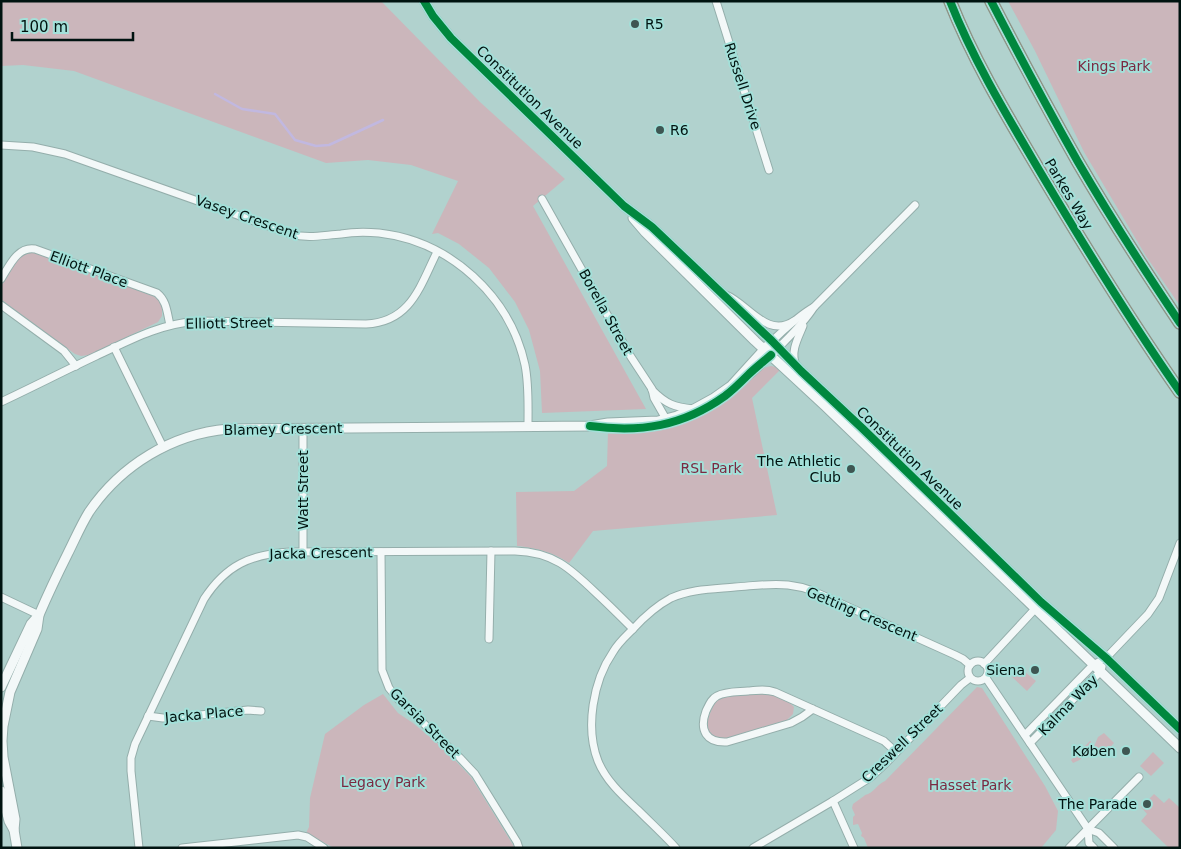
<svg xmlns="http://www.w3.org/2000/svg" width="1181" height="849" viewBox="0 0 1181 849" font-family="'DejaVu Sans',sans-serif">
  <rect width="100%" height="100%" fill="#b1d2ce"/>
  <g fill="#cbb6bb">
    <path d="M1 1H381L480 102 565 179 533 206 646 409 542 413 540 371 529 330 515 302 489 268 459 244 438 233 432 234 458 181 411 165 368 160 326 163 74 71 23 65 1 66Z"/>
    <path d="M1008 1H1180V306L1146 256 1084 152 1035 51Z"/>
    <path d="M29 252 37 253 153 296 159 300 162 307V316L158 322 89 355 81 356 75 354 7 304 1 299V286L19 258 24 254Z"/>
    <path d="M771 366 776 367 781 369 752 398 777 515 593 531 569 563C553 552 536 548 517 546L516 492 574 491 607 466 608 431C623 431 639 432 654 430 683 426 708 412 731 395 744 385 754 369 771 366Z"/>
    <path d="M1020 666 1026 671 1025 672 1036 681 1027 691 1011 676Z"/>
    <path d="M977 687 982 688 1025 755 1045 786 1058 811 1056 830 1041 848H868L864 838 861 836 862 833 858 824 853 825V817L855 815 852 808 853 804 864 796 865 795C874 793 877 784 885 781Z"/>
    <path d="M762 693C772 693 787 699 794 707L793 714 787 720 725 739C707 738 704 726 711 711 713 707 714 701 719 699 726 694 752 694 762 693Z"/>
    <path d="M383 694 398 713 413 723 445 750 471 777 515 848H334L306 833 309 827 310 798 325 734 364 705Z"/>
    <path d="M1104 733 1114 743 1102 756 1094 752 1093 749 1098 737Z"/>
    <path d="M1090 741H1091C1087 753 1086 758 1073 763L1071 760Z"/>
    <path d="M1153 752 1164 763 1151 776 1140 766Z"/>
    <path d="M1154 794 1164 803 1169 798 1180 808 1179 848H1169L1141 821 1147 814 1141 807Z"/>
  </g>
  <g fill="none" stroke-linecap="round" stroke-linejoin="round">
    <path stroke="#c1b8e0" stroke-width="2.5" d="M215 94 242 109 275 114 295 140 316 146 329 145 383 120"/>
    <defs>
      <g id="minor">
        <path d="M716 1 769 170"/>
        <path d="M1 145 33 147 65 154 291 234C308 239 324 235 341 234 353 232 366 232 379 233 450 241 510 296 525 365 529 385 528 406 528 426"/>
        <path d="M542 199 631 357 652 389 654 398 666 419"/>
        <path d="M1 279C9 267 17 246 35 249L157 293C167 301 167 313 170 325"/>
        <path d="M726 295C748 304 767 339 794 321"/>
        <path d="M1 305 64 351 76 366"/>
        <path d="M772 341C785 329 798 316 814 307"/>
        <path d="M114 347 163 447"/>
        <path d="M778 348C791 335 804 323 814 307L915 205"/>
        <path d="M796 365C790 352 798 338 803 326"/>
        <path d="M652 390C666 404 674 407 693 409"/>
        <path d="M1 402C33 387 64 371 96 356 130 340 159 324 198 321L366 324C411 322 420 286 437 252"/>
        <path d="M303 428V552"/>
        <path d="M381 552 382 670 389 688 398 699 460 758 475 774 517 842 519 848"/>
        <path d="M1 597 39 615"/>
        <path d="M489 639 491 551"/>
        <circle cx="978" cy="671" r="10"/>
        <path d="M984 664 1035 609"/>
        <path d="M986 678 1088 829 1089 843 1094 848"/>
        <path d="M813 709 802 717 791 723 727 742C706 743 699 730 706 711 709 705 711 699 717 696 726 691 739 692 748 691 758 690 766 689 775 692L884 741 896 752"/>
        <path d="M148 716 163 718H171L248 710 261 711"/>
        <path d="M1025 735 1093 665 1106 658 1148 614 1159 598 1180 543"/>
        <path d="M1030 743 1100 672 1102 667"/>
        <path d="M833 801 854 848"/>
        <path d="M1088 829 1099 833 1114 848"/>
        <path d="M139 848 131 771V758L135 744 204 599C226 565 251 554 290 552L515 551C553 552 570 568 596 593 609 605 621 617 633 629"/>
        <path d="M182 848 298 835 307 837 324 848"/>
        <path d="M676 848C664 835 651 823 638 810 623 796 606 781 598 761 585 728 593 681 613 652 618 643 626 636 633 629 644 617 656 606 671 598 691 589 713 589 735 587 752 586 770 583 788 585 797 586 805 588 813 591L955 655 963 659 970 665"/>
        <path d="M753 848 833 801 871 777 885 764 961 685 970 678"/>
        <path d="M1069 848 1139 777"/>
      </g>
      <g id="tertiary">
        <path d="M424 1 433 16 451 38 624 206 652 227 691 264 772 341 801 371 862 428 1041 602 1106 658 1180 729"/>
        <path d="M633 218 645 232 755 341 825 406 1180 748"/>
        <path d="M746 377 775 351"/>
        <path d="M1 687 31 624 39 615"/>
        <path d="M1 791 9 821 14 830 17 848"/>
        <path d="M14 830 15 819 3 757 2 741 3 726 10 692 37 629 39 615C48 594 58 573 68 553 75 539 81 525 89 512 121 465 172 434 228 429L590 426 608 423 658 421 677 416 694 409 714 398 731 386 772 341"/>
      </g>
      <g id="primary">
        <path d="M950 1C974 62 1009 119 1042 175 1086 249 1131 322 1180 392"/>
        <path d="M991 1C1019 55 1048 109 1078 162 1110 217 1145 271 1180 323"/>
      </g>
    </defs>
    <use href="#minor" stroke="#94aeab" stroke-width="9"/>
    <use href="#tertiary" stroke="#94aeab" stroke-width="11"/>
    <use href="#primary" stroke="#8d9386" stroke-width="14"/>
    <use href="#minor" stroke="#f3f8f8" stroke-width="7"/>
    <use href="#tertiary" stroke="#f3f8f8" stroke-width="9"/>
    <use href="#primary" stroke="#e1e1db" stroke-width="11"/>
    <defs>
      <g id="cycleway">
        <path d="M424 1 433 16 451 38 624 206 652 227 691 264 772 341 801 371 862 428 1041 602 1106 658 1180 729"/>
        <path d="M950 1C974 62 1009 119 1042 175 1086 249 1131 322 1180 392"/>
        <path d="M991 1C1019 55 1048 109 1078 162 1110 217 1145 271 1180 323"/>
        <path d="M590 426C641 433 683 426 725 396 733 390 740 383 748 375 755 368 763 362 771 355"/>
      </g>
    </defs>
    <use href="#cycleway" stroke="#a3e0d9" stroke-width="11"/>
    <use href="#cycleway" stroke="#00873e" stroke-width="8"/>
  </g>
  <g fill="#3e5652" stroke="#a3e0d9" stroke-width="2">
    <circle cx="635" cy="24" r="5"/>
    <circle cx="660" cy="130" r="5"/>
    <circle cx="851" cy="469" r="5"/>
    <circle cx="1035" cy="670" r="5"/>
    <circle cx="1126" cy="751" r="5"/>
    <circle cx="1147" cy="804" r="5"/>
  </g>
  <g text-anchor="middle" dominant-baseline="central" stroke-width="4" stroke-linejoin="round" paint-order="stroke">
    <g font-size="14" fill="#001310" stroke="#a3e0d9" text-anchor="end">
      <text x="645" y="24" text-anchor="start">R5</text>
      <text x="670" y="130" text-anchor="start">R6</text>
      <text x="841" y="461">The Athletic<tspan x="841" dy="16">Club</tspan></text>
      <text x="1025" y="670">Siena</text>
      <text x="1116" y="751">Køben</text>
      <text x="1137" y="804">The Parade</text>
    </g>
    <g font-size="14" fill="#7b2941" stroke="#a3e0d9">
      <text x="1114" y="66">Kings Park</text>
      <text x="711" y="468">RSL Park</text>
      <text x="383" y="782">Legacy Park</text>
      <text x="970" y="785">Hasset Park</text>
    </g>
    <g font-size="14" fill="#001310" stroke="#a3e0d9">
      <text transform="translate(743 86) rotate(72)">Russell Drive</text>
      <text transform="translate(530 97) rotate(44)">Constitution Avenue</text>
      <text transform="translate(1069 194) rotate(59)">Parkes Way</text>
      <text transform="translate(247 217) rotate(19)">Vasey Crescent</text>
      <text transform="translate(89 269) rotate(20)">Elliott Place</text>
      <text transform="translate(606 312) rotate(61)">Borella Street</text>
      <text transform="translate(229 323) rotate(-1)">Elliott Street</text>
      <text transform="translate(283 429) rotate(-1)">Blamey Crescent</text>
      <text transform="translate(910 458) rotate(44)">Constitution Avenue</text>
      <text transform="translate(303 490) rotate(-90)">Watt Street</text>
      <text transform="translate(321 553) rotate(-1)">Jacka Crescent</text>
      <text transform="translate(862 614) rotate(23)">Getting Crescent</text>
      <text transform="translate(1068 705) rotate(-46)">Kalma Way</text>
      <text transform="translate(204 714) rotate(-5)">Jacka Place</text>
      <text transform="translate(425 723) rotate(45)">Garsia Street</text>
      <text transform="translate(902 743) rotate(-44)">Creswell Street</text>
    </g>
  </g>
  <rect width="1181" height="849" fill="none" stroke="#001310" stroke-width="5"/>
  <path d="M12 32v8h121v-8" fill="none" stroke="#001310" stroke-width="2.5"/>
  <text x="20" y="32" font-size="15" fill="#001310" stroke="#a3e0d9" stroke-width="4" paint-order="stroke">100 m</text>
</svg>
